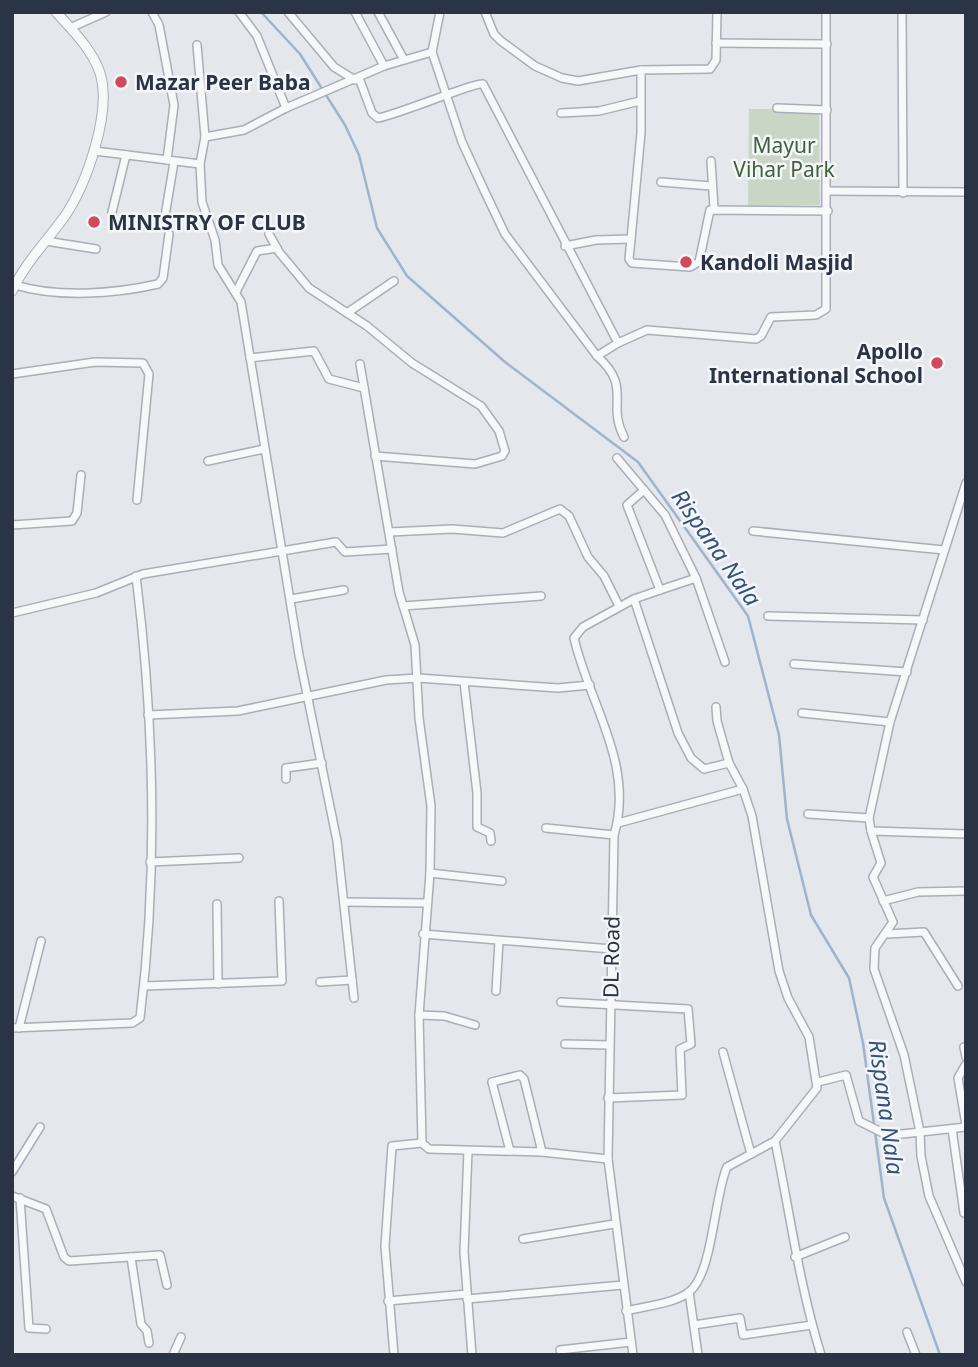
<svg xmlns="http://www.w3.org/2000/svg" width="978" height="1367" viewBox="0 0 978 1367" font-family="'Noto Sans',sans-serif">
  <rect width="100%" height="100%" fill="#e4e7ec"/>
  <path fill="#c9d6c5" d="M749 109H819L820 205 748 206Z"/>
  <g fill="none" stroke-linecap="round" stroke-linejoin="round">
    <path stroke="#9fb4cc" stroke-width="2.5" d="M261 12 300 54 345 125 359 155 377 228 407 276 505 362 638 462 748 616 779 735 787 819 811 915 849 978 863 1043 884 1198 940 1355"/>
    <defs>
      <g id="minor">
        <path d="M152 12 159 25 174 105 167 160"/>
        <path d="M239 12 257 36 286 108"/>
        <path d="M288 12 334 67 355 80"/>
        <path d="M355 12 384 66"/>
        <path d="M378 12 403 58"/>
        <path d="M485 12 494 34 501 41 535 66 562 78 578 81 641 70 710 69 716 60 717 12"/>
        <path d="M902 12 903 193"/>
        <path d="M70 28 106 12"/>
        <path d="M716 43 827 44"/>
        <path d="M197 45 205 137"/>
        <path d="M359 78 372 113 378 118C397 115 475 82 483 84L618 343 597 356 505 234 484 190 462 142 432 52 440 12"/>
        <path d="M777 108 827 110"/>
        <path d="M561 113 599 111 640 101"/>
        <path d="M95 151 200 164"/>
        <path d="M711 161 714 208"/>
        <path d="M661 182 711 186"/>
        <path d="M827 191 966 192"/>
        <path d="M112 212 126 155"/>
        <path d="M165 216 174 162"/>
        <path d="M269 234 279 252 309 288 367 326 412 363 481 406 499 431 505 451 502 456 475 464 375 456"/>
        <path d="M631 239 629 259 632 263 690 267 699 262 710 210 828 211"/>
        <path d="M46 241 96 249"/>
        <path d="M565 246 596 240 631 239 641 133V70"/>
        <path d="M15 285C58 298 114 294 158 284L163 278 169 234"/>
        <path d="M236 292 257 251 277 248"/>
        <path d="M347 313 394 281"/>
        <path d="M618 343 647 330 756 339 761 336 771 317 816 315 826 309V12"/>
        <path d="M597 356C633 388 606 403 624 437"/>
        <path d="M250 358 314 351 329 379 364 388"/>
        <path d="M360 364 399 592 415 645 419 718 431 806 430 873 419 1015 422 1143 429 1149 542 1152 608 1159"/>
        <path d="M12 374 95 362 143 363 149 374 137 500"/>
        <path d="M617 458 665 515 696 578 660 590"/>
        <path d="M208 461 264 449"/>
        <path d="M966 483 890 722 869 818 871 831 966 834"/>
        <path d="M12 525 72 521 77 513 81 475"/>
        <path d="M753 531 944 550"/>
        <path d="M390 532 452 529 503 533 560 509 569 516 588 557 604 576 619 606"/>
        <path d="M696 578 725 662"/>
        <path d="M291 599 344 590"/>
        <path d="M403 606 541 596"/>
        <path d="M12 613 96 593 143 574 336 542 345 552 392 549"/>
        <path d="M768 616 923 620"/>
        <path d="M794 664 907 672"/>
        <path d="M464 682 477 793V827L490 833 491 841"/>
        <path d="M716 707 717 721 729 763"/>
        <path d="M802 713 890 722"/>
        <path d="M148 715 238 711 386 680 418 678 558 688 590 685"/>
        <path d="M286 779V768L322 763"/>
        <path d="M808 814 869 818"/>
        <path d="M618 823 743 789"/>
        <path d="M546 828 614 835"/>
        <path d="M871 831 881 863 873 877 893 922 875 948 874 969 904 1055 920 1132 921 1156 929 1196 966 1282"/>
        <path d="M150 862 239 858"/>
        <path d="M430 873 502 881"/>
        <path d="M883 901 918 892 966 891"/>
        <path d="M344 902 426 903"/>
        <path d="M217 904 218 984"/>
        <path d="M423 934 612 949"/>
        <path d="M887 934 924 932 958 986"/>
        <path d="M320 982 352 980"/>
        <path d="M144 986 282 981 279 901"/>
        <path d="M496 991 499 941"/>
        <path d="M354 998 337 841 299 655 241 302 218 265 215 240 202 202 200 164 205 137 244 130 286 108 384 66 432 52"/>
        <path d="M561 1002 688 1009 691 1044 680 1049 682 1095 608 1098"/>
        <path d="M419 1015 444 1016 475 1025"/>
        <path d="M12 1028 132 1023 140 1018C158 873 154 720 136 576"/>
        <path d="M19 1028 41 941"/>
        <path d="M565 1044 609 1045"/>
        <path d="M964 1047 966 1057"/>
        <path d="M723 1052 751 1154"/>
        <path d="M966 1064 958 1078 966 1125"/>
        <path d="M818 1082 846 1075 859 1121 883 1133 902 1134 966 1127"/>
        <path d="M952 1129 964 1213"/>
        <path d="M775 1141C790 1213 799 1284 821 1355"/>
        <path d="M468 1151 464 1252 472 1355"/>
        <path d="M510 1151 492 1082 520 1075 524 1079 542 1152"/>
        <path d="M12 1172 40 1127"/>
        <path d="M12 1196 46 1209 64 1257 69 1261 160 1255 167 1285"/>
        <path d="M20 1198 29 1328 46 1329"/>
        <path d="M523 1239 614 1224"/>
        <path d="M131 1257 141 1324 147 1331 149 1343"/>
        <path d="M795 1257 845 1237"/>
        <path d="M689 1292 698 1355"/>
        <path d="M467 1299 623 1285"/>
        <path d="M388 1301 467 1294"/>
        <path d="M626 1311C644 1306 674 1304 689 1292 713 1274 714 1196 727 1167L775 1141 817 1088 809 1037 788 998 779 971 752 816 743 789 729 763 704 769 691 758 678 733 634 599 660 590 627 505 644 490"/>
        <path d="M694 1325 740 1318 743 1335 812 1325"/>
        <path d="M907 1332 916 1355"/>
        <path d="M560 1350 631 1342"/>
        <path d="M173 1355 181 1337"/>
        <path d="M394 1355 385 1246 392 1146 422 1143"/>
        <path d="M633 1355 608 1159 614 835C635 764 589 704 574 638L583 627 634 599"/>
      </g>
      <path id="tertiary" d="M12 291C25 263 47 241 65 216 87 183 112 112 100 73 92 49 72 30 56 12"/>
    </defs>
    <use href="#minor" stroke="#a9aeb7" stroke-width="10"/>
    <use href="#tertiary" stroke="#a9aeb7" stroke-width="11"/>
    <use href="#minor" stroke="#f7f8fa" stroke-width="7"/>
    <use href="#tertiary" stroke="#f7f8fa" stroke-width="9"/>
  </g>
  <g fill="#d1495b" stroke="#f4f6f9" stroke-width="2.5">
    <circle cx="121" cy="82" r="7"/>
    <circle cx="94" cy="222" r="7"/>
    <circle cx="686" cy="262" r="7"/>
    <circle cx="937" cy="363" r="7"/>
  </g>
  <g text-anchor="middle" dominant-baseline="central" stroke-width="5" stroke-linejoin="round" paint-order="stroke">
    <g font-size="21" font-weight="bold" fill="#2b3445" stroke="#f4f6f9" text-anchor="start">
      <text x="135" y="82">Mazar Peer Baba</text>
      <text x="108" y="222">MINISTRY OF CLUB</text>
      <text x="700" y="262">Kandoli Masjid</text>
      <text x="923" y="351" text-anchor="end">Apollo<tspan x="923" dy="24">International School</tspan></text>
    </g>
    <g font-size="21" fill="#3f6138" stroke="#f4f6f9">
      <text x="784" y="145">Mayur<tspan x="784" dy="24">Vihar Park</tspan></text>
    </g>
    <g font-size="21" fill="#2b3445" stroke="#f4f6f9">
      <text transform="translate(611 957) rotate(-89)">DL Road</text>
    </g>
    <g font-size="23" font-style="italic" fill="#34527a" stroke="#f4f6f9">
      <text transform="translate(717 547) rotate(55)">Rispana Nala</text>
      <text transform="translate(887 1107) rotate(82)">Rispana Nala</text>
    </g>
  </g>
  <rect width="978" height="1367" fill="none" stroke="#2b3445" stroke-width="28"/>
</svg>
